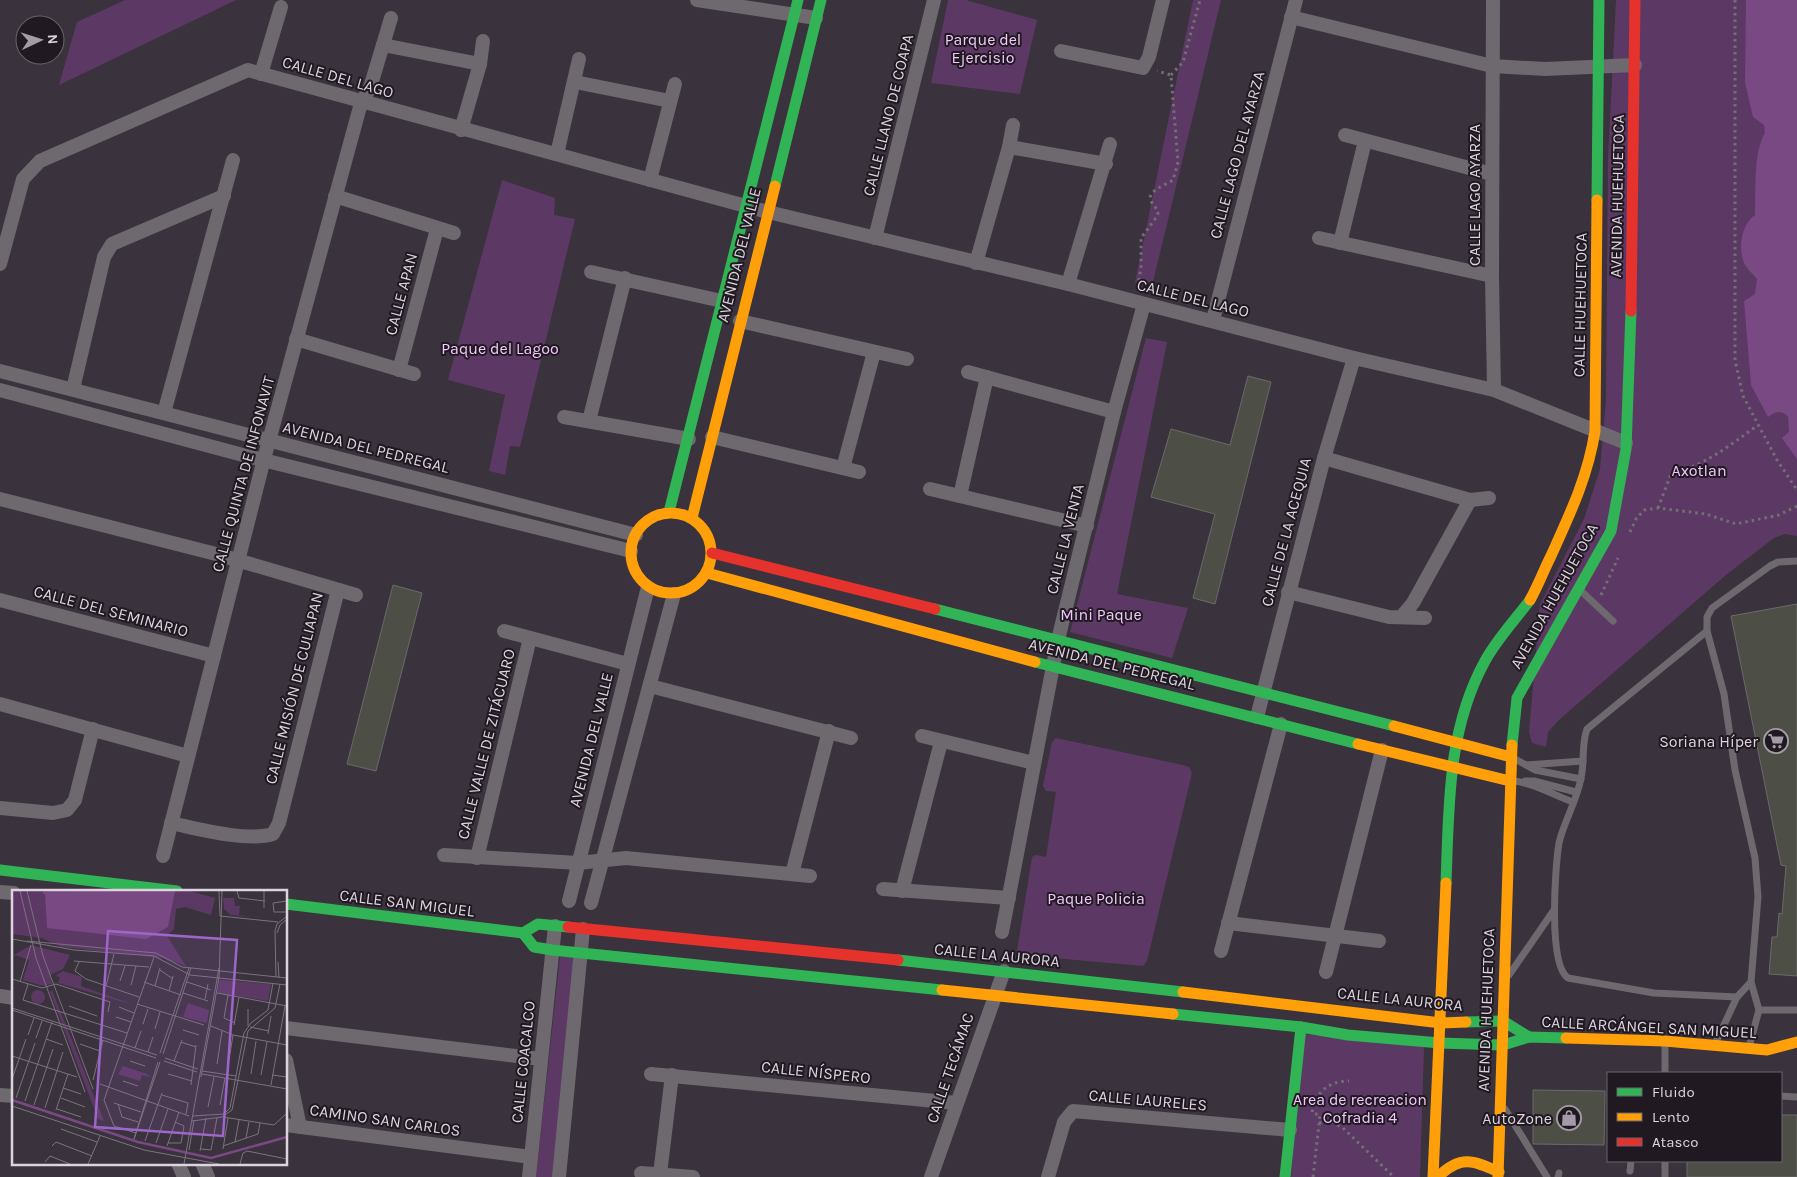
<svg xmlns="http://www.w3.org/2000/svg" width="1797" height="1177" viewBox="0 0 1797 1177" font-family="Karla,sans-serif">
  <rect width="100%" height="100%" fill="#3a323c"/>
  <g fill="#5c3965">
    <path d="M125 0H236L59 85 77 22Z"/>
    <path d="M948 0H966L1037 20 1020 94 931 83Z"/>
    <path d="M1193 0H1221L1152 286 1135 283Z"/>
    <path d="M1616 0H1797V536L1785 534 1774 538 1726 575 1560 719 1548 732 1546 747 1532 743 1529 732 1540 604 1584 519 1600 469 1606 400 1608 159Z"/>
    <path d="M502 180 555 198 554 215 575 219 520 447 510 446 505 475 489 471 505 395 448 380Z"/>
    <path d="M1146 338 1167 342 1117 594 1188 608 1172 658 1070 632Z"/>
    <path d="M1056 738 1183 765 1189 767 1192 773 1147 961 1143 966 1020 955 1017 951 1032 857 1036 855 1046 857 1056 792 1046 791 1043 786 1052 742Z"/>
    <path d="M577 955 553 1177H536L560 957Z"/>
    <path d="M1304 1034 1424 1047 1420 1177H1291Z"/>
  </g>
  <path fill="#794984" d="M1746 0H1797V459L1782 438 1789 432 1788 416C1780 410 1776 411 1768 417L1751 385 1744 301 1755 294 1757 279C1753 274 1747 269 1744 263 1738 248 1741 225 1755 215 1756 192 1753 152 1765 133L1764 125 1753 117 1745 83Z"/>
  <g fill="#4d4f46" stroke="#6b6a6a">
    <path d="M1248 376 1271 382 1215 604 1193 598 1215 514 1151 497 1171 429 1230 445Z"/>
    <path d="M393 585 422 593 376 771 347 764Z"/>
    <path d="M1797 604V976L1769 974 1772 937H1777L1779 913 1782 914 1786 866 1781 865 1731 616Z"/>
    <path d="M1533 1090 1605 1091 1604 1145 1533 1144Z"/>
    <path d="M1781 1115H1797V1177H1687V1161H1781Z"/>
  </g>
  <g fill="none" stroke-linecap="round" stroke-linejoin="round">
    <g stroke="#736f74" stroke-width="3" stroke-dasharray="2.5 4" stroke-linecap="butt">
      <path d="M1735 0V360L1743 396 1777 460 1797 490"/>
      <path d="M1171 75 1183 62 1200 0"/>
      <path d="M1138 287 1141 267V238L1158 215C1158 208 1154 207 1151 201 1146 191 1166 185 1173 180L1178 162 1171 75 1157 71"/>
      <path d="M1658 508 1671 474C1707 464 1729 446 1758 425"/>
      <path d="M1630 532 1636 519 1644 510 1658 508 1706 514 1736 524 1779 515 1797 506"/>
      <path d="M1601 595 1618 558"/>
      <path d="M1319 1123 1330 1121 1343 1128 1394 1177"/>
      <path d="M1313 1177 1320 1115 1312 1113C1315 1093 1328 1081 1349 1081"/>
    </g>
    <g stroke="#6d696e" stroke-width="7">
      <path d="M1579 589 1613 621"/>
      <path d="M1707 631V617L1712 608 1770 566 1778 562 1797 561"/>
      <path d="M1513 758 1526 765 1583 761"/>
      <path d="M1526 765 1535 770 1581 779"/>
      <path d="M1510 781C1531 781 1553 795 1573 802"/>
      <path d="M1525 781H1534L1576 792"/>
      <path d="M1509 975 1554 910"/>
      <path d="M1759 1010H1797"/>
      <path d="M1715 1044 1737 997"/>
      <path d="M1749 1047 1759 1010 1751 982 1758 897 1755 858 1735 770 1724 694 1707 631 1587 729C1581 745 1585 761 1581 778 1577 801 1564 821 1559 843 1555 867 1548 965 1568 978L1654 993 1737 997 1751 982"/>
      <path d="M1665 1073V1041"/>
      <path d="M1781 1096 1797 1097"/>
      <path d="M1505 1109 1547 1177"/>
      <path d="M1630 1171 1631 1161"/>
      <path d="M1558 1177 1559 1173"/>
      <path d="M1665 1177V1161"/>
    </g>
    <g stroke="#6d696e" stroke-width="14">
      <path d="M697 0 816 18"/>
      <path d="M1493 0 1492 276 1494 390"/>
      <path d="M1291 17 1492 66 1545 69 1635 65"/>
      <path d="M383 45 480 64"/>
      <path d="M1061 51 1143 68 1149 57 1163 0"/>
      <path d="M261 74 281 7"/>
      <path d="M575 82 670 101"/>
      <path d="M461 130 480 64 483 41"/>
      <path d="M1345 135 1492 174"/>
      <path d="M1009 147 1106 164"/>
      <path d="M557 154 579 59"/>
      <path d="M650 180 675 84"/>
      <path d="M335 196 454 233"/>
      <path d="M875 238 934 0"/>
      <path d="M1319 238 1492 276"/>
      <path d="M1340 243 1365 141"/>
      <path d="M976 263 1009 147 1013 125"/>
      <path d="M0 264 23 179 40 161 248 70 768 212 1068 284 1354 358 1494 390 1626 443"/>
      <path d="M591 272 722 301"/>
      <path d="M1068 284 1110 144"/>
      <path d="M1213 320 1296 0"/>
      <path d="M740 321 907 359"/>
      <path d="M296 339 414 374"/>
      <path d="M399 370 437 229"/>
      <path d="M0 371 636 535"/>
      <path d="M968 372 1114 412"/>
      <path d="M73 389 104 257 112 244 224 196"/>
      <path d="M0 390 243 455 631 551"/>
      <path d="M164 413 233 160"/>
      <path d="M564 417 689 439"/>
      <path d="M589 421 625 278"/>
      <path d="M712 437 859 472"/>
      <path d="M1324 458 1470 500 1489 498"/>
      <path d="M843 468 874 352"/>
      <path d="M930 489 1087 526"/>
      <path d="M960 496 987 377"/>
      <path d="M0 499 220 555 356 595"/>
      <path d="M1288 592 1389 617 1425 618"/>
      <path d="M0 600 214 656"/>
      <path d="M1402 616 1413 603 1470 500"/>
      <path d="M504 631 628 664"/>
      <path d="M650 686 851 738"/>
      <path d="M0 704 188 756"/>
      <path d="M1257 717 1324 458 1354 358"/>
      <path d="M922 736 1034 763"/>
      <path d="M0 808 53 813 67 810 75 800 93 729"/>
      <path d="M171 823C199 829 246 842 273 834L279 823 338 590"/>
      <path d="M444 855 578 863 626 858 810 876"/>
      <path d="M163 856 264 459 361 103 370 88 391 18"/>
      <path d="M477 858 530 638"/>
      <path d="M792 874 829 731"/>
      <path d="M883 889 1009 898"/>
      <path d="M902 891 941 742"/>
      <path d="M0 892 14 893"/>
      <path d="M569 901 648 587"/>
      <path d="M591 903 674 594"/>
      <path d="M1228 923 1379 941"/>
      <path d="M1002 932 1058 640 1114 412 1144 304"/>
      <path d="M1221 951 1281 724"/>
      <path d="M1326 972 1382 750"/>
      <path d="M0 996 14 998"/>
      <path d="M286 1028 541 1059"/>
      <path d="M286 1060 300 1127"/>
      <path d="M651 1074 956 1103"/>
      <path d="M0 1095 14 1096"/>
      <path d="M286 1125 531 1157"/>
      <path d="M178 1163 184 1177"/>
      <path d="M202 1163 208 1177"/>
      <path d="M641 1173 693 1177"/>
      <path d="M660 1174 672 1075"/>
      <path d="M529 1177 555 926"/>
      <path d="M559 1177 583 929"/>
      <path d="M931 1177 1004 971"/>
      <path d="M1048 1177 1064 1122 1073 1111 1290 1130"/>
    </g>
    <g stroke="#30b455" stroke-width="11">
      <path d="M775 186 821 0"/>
      <path d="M1597 200 1599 0"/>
      <path d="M669 512 798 0"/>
      <path d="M935 609 1394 726"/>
      <path d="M1035 662 1358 744"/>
      <path d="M1512 745 1517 698 1611 531 1626 449 1631 311"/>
      <path d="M0 870 177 891"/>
      <path d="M1446 883C1449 807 1447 730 1485 661 1497 639 1515 620 1530 600"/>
      <path d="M286 904 523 933 538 924 568 927"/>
      <path d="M523 933 534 947 552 950 942 990"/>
      <path d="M898 960 1183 992"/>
      <path d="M1173 1014 1301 1027 1348 1035 1440 1043 1503 1045 1529 1037 1566 1038"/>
      <path d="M1466 1022 1503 1021 1529 1037"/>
      <path d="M1285 1177 1301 1027"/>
    </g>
    <g stroke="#ff9f0a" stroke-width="11">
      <circle cx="671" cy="553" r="40"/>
      <path d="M692 518 775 186"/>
      <path d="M707 573 1035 662"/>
      <path d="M1530 600C1538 586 1543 572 1550 558 1569 516 1588 477 1595 431L1597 200"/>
      <path d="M1394 726 1511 757"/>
      <path d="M1358 744 1510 781"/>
      <path d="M942 990 1173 1014"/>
      <path d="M1183 992 1441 1023 1466 1022"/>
      <path d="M1566 1038 1665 1041 1767 1050 1797 1042"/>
      <path d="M1433 1177 1446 883"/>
      <path d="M1438 1177C1460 1155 1473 1160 1499 1172"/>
      <path d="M1498 1177 1512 745"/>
    </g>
    <g stroke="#e5322d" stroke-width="11">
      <path d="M1631 311 1635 0"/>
      <path d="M712 553 935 609"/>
      <path d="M568 927 898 960"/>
    </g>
  </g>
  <defs>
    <symbol id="supermarket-ring" viewBox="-11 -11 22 22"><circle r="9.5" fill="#201921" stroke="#a49ba6" stroke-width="1.5"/><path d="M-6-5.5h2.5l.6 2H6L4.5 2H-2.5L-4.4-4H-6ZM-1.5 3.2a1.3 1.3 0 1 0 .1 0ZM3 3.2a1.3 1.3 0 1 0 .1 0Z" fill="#a49ba6"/></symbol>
    <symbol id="shop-ring" viewBox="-11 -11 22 22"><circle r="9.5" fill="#201921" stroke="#a49ba6" stroke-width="1.5"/><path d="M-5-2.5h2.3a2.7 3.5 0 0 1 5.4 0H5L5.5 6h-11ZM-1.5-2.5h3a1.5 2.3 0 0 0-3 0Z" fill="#a49ba6"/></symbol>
  </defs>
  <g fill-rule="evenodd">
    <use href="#supermarket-ring" x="1762" y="727" width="28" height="28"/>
    <use href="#shop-ring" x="1555" y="1104" width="28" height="28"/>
  </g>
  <g text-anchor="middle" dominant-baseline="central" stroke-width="4" stroke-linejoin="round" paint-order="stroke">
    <g font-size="16" fill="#f3c7fd" stroke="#201921">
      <text x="983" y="39">Parque del<tspan x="983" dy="18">Ejercisio</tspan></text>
      <text x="500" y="348">Paque del Lagoo</text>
      <text x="1699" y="470">Axotlan</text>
      <text x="1101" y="614">Mini Paque</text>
      <text x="1096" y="898">Paque Policia</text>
      <text x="1360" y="1099">Area de recreacion<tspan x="1360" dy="18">Cofradia 4</tspan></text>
    </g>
    <g font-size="16" fill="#ddd4df" stroke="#201921">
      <text transform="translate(338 77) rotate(16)">CALLE DEL LAGO</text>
      <text transform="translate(888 115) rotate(-76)">CALLE LLANO DE COAPA</text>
      <text transform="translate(1237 155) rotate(-75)">CALLE LAGO DEL AYARZA</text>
      <text transform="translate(1474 195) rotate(-90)">CALLE LAGO AYARZA</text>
      <text transform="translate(1617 196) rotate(-89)">AVENIDA HUEHUETOCA</text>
      <text transform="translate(739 255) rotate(-76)">AVENIDA DEL VALLE</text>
      <text transform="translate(401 294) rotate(-75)">CALLE APAN</text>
      <text transform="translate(1193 298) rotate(14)">CALLE DEL LAGO</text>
      <text transform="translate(1580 305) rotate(-89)">CALLE HUEHUETOCA</text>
      <text transform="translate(366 447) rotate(14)">AVENIDA DEL PEDREGAL</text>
      <text transform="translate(243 474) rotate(-75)">CALLE QUINTA DE INFONAVIT</text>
      <text transform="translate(1286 532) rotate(-75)">CALLE DE LA ACEQUIA</text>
      <text transform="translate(1065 539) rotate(-76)">CALLE LA VENTA</text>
      <text transform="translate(1554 596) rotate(-61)">AVENIDA HUEHUETOCA</text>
      <text transform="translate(111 611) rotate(15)">CALLE DEL SEMINARIO</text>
      <text transform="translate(1112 664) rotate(14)">AVENIDA DEL PEDREGAL</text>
      <text transform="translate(294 688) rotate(-76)">CALLE MISIÓN DE CULIAPAN</text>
      <text transform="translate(591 740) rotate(-76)">AVENIDA DEL VALLE</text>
      <text transform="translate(486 744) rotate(-76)">CALLE VALLE DE ZITÁCUARO</text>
      <text transform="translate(407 903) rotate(7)">CALLE SAN MIGUEL</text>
      <text transform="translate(997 955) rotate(6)">CALLE LA AURORA</text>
      <text transform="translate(1400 999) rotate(6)">CALLE LA AURORA</text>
      <text transform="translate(1486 1010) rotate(-88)">AVENIDA HUEHUETOCA</text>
      <text transform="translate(1649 1027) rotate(3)">CALLE ARCÁNGEL SAN MIGUEL</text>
      <text transform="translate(523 1062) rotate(-84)">CALLE COACALCO</text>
      <text transform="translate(950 1068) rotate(-71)">CALLE TECÁMAC</text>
      <text transform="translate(816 1072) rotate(6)">CALLE NÍSPERO</text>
      <text transform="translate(1148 1100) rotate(5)">CALLE LAURELES</text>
      <text transform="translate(385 1120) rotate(8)">CAMINO SAN CARLOS</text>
    </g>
    <g font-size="16" fill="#ddd4df" stroke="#201921" text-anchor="end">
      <text x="1758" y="741">Soriana Híper</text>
      <text x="1552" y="1118">AutoZone</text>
    </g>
  </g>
  <g transform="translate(12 890)">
    <rect width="275" height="275" fill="#3a323c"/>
    <path d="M0 1H178L203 8 199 25 173 17 164 19 162 39 155 46 174 76 151 68 49 57 30 48 0 44ZM211 8H222L223 16H228L227 25 241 27 219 25 212 19ZM19 55 58 65 51 79 38 85 40 94 31 96 11 90 17 70 2 65ZM51 81 70 87 69 96 122 115 46 93 48 87 43 86ZM208 90 259 94 256 111 205 103ZM40 100 92 231 86 229 38 102ZM19 107a7 7 0 1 1 14 0a7 7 0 1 1-14 0ZM176 113 197 120 195 133 171 127ZM111 176 135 184 138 187 130 185 128 191 106 184Z" fill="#5c3965"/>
    <path d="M58 1H163L156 37 134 49 35 38 33 4Z" fill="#794984"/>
    <path fill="none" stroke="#794984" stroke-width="2.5" d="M31 3 54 1M0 210 126 252 199 268 275 247"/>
    <path fill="none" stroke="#7b737d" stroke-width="1" d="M8 1 24 68 73 202M15 1 31 66 81 199M207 1 208 26M225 1 227 8 253 11M275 11 261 13 262 22H275M252 18V1M208 26 266 32M265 43 268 35 275 29M0 49 62 60 142 66 178 85 275 95M15 51 144 63 170 77 275 88M62 71 137 77M67 72 63 81 74 89 127 107M266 72 267 88M148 80 161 89M264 87 263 41 265 34 275 26M0 89 30 98 44 94 98 112 96 122M108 91 113 76M8 92 19 55M132 92 169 105M175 92 199 100M16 94 11 110 115 143M119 95 124 76M94 96 102 64M143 96 148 78M157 101 161 86M171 103 196 111M205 103 275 116M216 105 212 128 223 133M193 109 196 94M125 114 192 135M57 116 85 126M107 117 122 123M0 118 145 165M0 120 144 168M104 127 119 132M131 134 136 119M222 135 227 107M199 136 221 145 275 155M236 136V119M238 137 257 141M143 139 148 122M171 140 187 145M256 144 259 126M16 145 22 128M24 148 30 131M34 149 51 155M169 152 184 157M68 154 88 161M123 158 129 141M136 162 141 147M148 163 177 78M151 164 179 78M0 166 65 187M153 168 186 179M118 171 133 176M152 171 185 182M162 171 170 150M146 172 122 249 148 172M205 174 210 141M216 176 221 145M190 181 224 186M156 184 180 191M190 184 275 199M239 184 244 151M249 185 255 152M260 185 275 187M189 187 207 88 210 1M0 189 14 149M81 190 91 150M111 191 126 196M88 194 177 226M179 195 184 155M259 195 273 116M51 198 69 204M150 205 176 213 174 224M4 208 23 153M49 208 73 217M13 211 40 132M102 213 129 222M106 214 110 227 126 232M22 215 41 159M208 215 213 188M0 216 132 260 207 274M196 217 202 187M33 218 51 162M45 219 69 227M44 220 56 184M181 226 212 224 218 218 232 143 239 133 256 120 261 93M211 227 262 235 275 223M180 231 210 227 220 220 236 141 263 118 268 94M49 239 85 252M124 243 102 236 92 210 142 67M234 248 237 232M133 251 150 203M223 252 227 230M144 253 156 219M156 253H169L172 236 163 232M40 256 44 252 80 266M155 256 167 222M211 256 246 244 248 233M189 259 199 260 205 228M211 259 216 228M177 260 182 230M188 261 194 228M33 272 38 266 58 274M76 274 88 246M172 274 207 78M228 274 231 263 235 261 275 269"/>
    <path fill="#9d67ca" fill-opacity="0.15" stroke="#9d67ca" stroke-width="2.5" d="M96 41 225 50 211 246 83 237Z"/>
    <rect width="275" height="275" fill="none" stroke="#ddd4df" stroke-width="2.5"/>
  </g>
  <rect x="1607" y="1072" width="175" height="90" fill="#201921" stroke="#6c646d"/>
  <rect x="1617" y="1088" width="25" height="8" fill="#30b455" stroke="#6c646d"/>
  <text x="1652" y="1097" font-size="15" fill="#ddd4df">Fluido</text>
  <rect x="1617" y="1113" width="25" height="8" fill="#ff9f0a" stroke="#6c646d"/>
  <text x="1652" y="1122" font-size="15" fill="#ddd4df">Lento</text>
  <rect x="1617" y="1138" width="25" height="8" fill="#e5322d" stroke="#6c646d"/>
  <text x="1652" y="1147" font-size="15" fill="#ddd4df">Atasco</text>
  <g transform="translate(40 40) rotate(86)"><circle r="24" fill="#201921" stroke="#6c646d"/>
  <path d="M0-4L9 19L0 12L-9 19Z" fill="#a49ba6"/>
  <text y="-8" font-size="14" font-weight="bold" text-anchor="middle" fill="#ddd4df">N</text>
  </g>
</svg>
